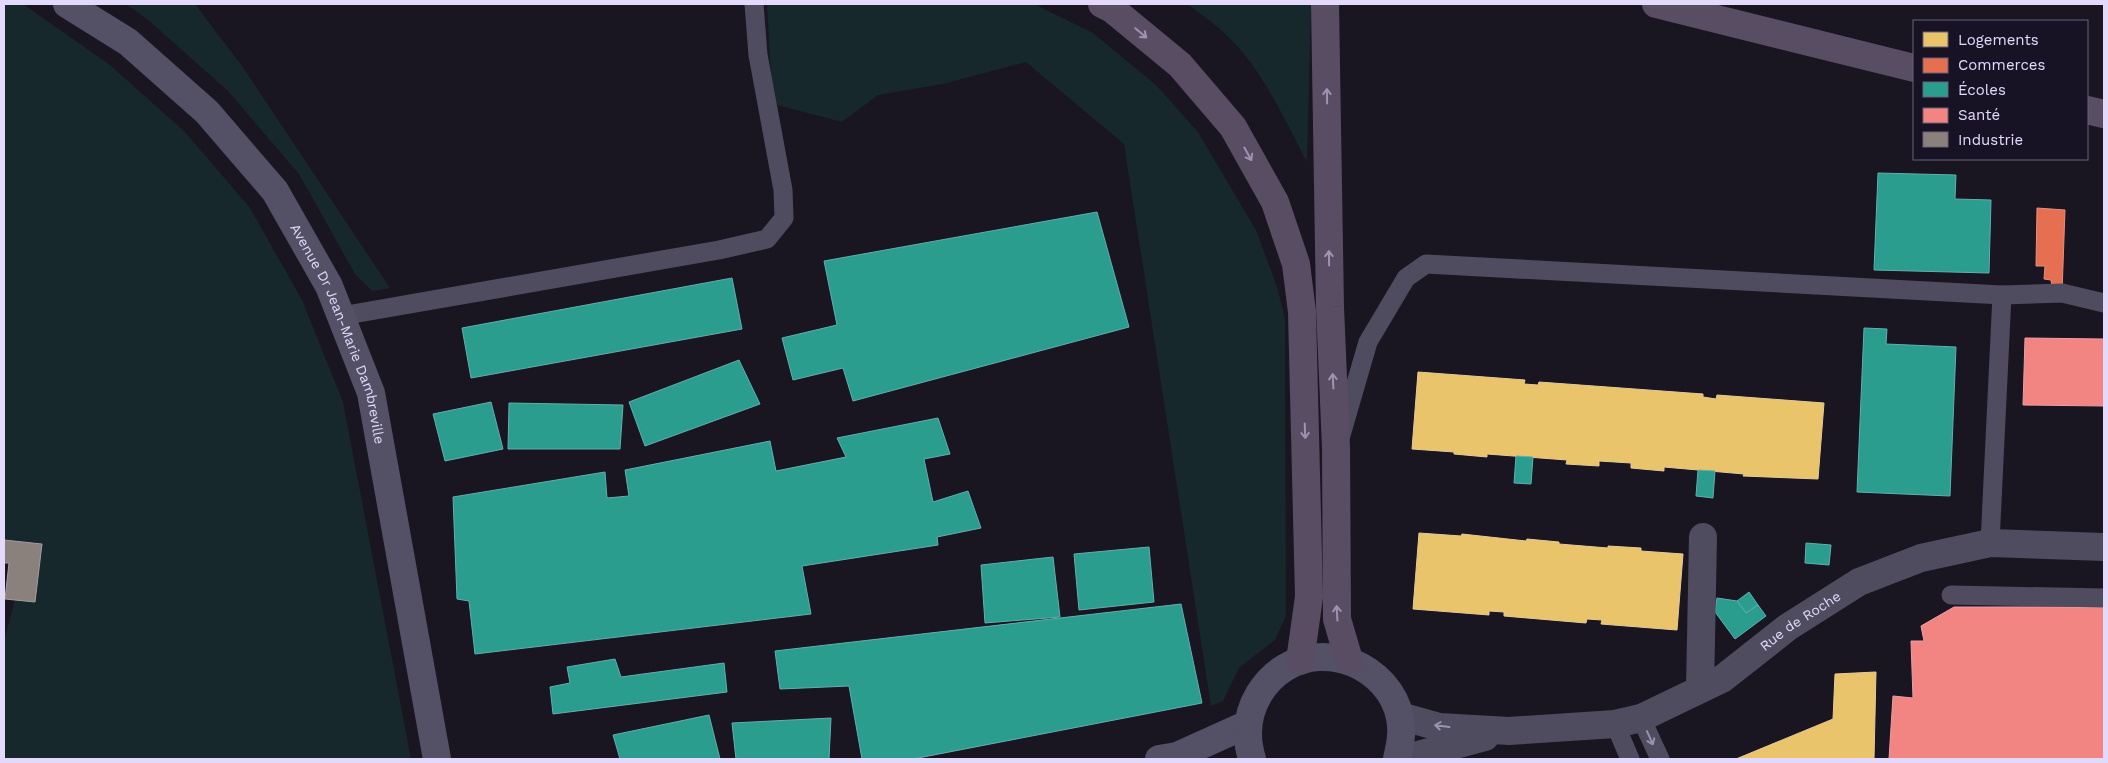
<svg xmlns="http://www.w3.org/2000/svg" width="2108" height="763" viewBox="0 0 2108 763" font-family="'Work Sans',sans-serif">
  <rect width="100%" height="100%" fill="#191621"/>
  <g fill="#16282c">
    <path d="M4 4H23L110 65 186 133 250 208 302 300 343 402 411 759H4V641L27 555 4 550Z"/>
    <path d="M126 4H195L242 66 390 288 372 291 355 274 299 174 228 91 147 19Z"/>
    <path d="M767 4H1034L1093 33 1156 85 1198 132 1257 232 1278 290 1285 319 1286 616 1275 640 1239 668 1223 701 1211 706 1124 144 1026 62 943 84 878 95 842 122 777 105 771 75Z"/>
    <path d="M1187 4H1311L1307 162C1287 124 1266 78 1237 46 1223 30 1204 16 1187 4Z"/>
  </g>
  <g fill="#e9c46a" stroke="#e7ca96">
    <path d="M1418 372 1525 380 1524 384 1538 385 1539 382 1703 394V397L1716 399 1717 395 1824 403 1818 479 1743 476 1744 474 1664 467V471L1631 468V463L1599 461V466L1566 464 1567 460 1487 454V457L1454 454V452L1412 449Z"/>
    <path d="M1419 533 1461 536 1462 534 1526 541 1527 539 1559 542V544L1608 548V546L1641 548V551L1683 554 1677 630 1601 624 1602 620 1587 619 1586 623 1504 616V612L1489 611V615L1413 609Z"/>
    <path d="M1876 672 1874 759H1736L1833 719 1835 674Z"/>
  </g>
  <path fill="#e76f51" stroke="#e68f84" d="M2037 208 2065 210 2062 293 2052 287 2051 280 2044 279 2045 266H2036Z"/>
  <g fill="#2a9d8f" stroke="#61afaf">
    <path d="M1878 173 1956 175 1955 199 1991 200 1989 273 1874 270Z"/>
    <path d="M1097 212 1129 327 853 401 843 368 793 380 782 338 837 325 824 261Z"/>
    <path d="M732 278 742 329 471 378 462 328Z"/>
    <path d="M1864 328 1887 329 1886 344 1956 347 1950 496 1857 492Z"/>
    <path d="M739 360 760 404 645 446 629 402Z"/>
    <path d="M491 402 503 449 445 461 433 414Z"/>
    <path d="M509 403 623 405 620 449H508Z"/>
    <path d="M938 418 950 454 924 459 933 502 968 491 981 528 937 537 938 545 802 566 811 614 475 654 469 601 457 599 453 497 605 472 607 498 629 496 625 470 770 441 776 471 846 457 837 438Z"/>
    <path d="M1516 456 1533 457 1531 484 1514 483Z"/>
    <path d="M1698 470 1715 471 1713 498 1696 496Z"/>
    <path d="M1806 543 1831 545 1829 565 1805 563Z"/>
    <path d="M1149 547 1154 602 1079 610 1074 554Z"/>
    <path d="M1053 557 1060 617 985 623 981 565Z"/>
    <path d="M1749 592 1758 605 1746 613 1737 601Z"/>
    <path d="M1717 598 1737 601 1746 613 1758 605 1766 616 1735 639 1715 612Z"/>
    <path d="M1181 604 1202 703 913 759H862L849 686 780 689 775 651Z"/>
    <path d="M615 659 621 677 724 663 727 692 553 714 550 687 570 683 567 667Z"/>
    <path d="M709 715 720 759H620L613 735Z"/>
    <path d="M831 718 829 759H736L732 723Z"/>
  </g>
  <g fill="#f28482" stroke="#ed9ea6">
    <path d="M2025 338 2104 339V406L2023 405Z"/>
    <path d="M1954 607H2104V759H1889L1893 696 1913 698 1911 641H1924L1921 626Z"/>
  </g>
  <path fill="#8a817c" stroke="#a49ba2" d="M4 540 42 544 35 602 5 599 9 563H4Z"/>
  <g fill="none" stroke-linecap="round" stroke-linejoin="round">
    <g stroke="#504c60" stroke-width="19">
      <path d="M341 316 719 250 767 239 784 218 783 190 758 55 754 4"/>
      <path d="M1341 435 1368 342 1406 278 1426 264 2002 295 2062 293 2104 303"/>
      <path d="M1990 543 2002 295"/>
      <path d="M1951 595 2104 598"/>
      <path d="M1641 718 1660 759"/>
      <path d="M1615 724 1630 759"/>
    </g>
    <g stroke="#504c60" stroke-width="28">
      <path d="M1700 689 1703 537"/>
      <path id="s1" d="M1400 716 1439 727 1509 731 1615 724 1641 718 1722 679 1788 627 1859 582 1921 558 1990 543 2104 547"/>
      <path d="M1403 759 1485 737"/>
    </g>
    <g stroke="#545066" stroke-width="28">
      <path id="s2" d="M67 4 128 42 207 112 275 191 329 286 371 393 437 759"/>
      <path d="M1159 759 1177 756 1248 724"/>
      <path d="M1252 759C1245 736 1247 714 1259 694 1288 647 1348 646 1383 684 1391 693 1398 706 1400 718 1403 732 1400 745 1397 759"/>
    </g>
    <g stroke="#594d64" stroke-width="28">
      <path d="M1102 4 1112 9 1180 65 1233 127 1275 202 1296 264 1302 312 1309 597 1300 661"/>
      <path d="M1325 4 1330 307 1336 448 1337 619 1349 660"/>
      <path d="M1656 4 1914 68"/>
      <path d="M2087 110 2104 114"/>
    </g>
  </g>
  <defs><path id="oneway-shaft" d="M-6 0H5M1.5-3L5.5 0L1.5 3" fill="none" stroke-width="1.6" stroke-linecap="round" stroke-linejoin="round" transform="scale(1.25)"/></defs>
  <g stroke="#9e93b0">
    <use href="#oneway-shaft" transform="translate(1141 33) rotate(40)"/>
    <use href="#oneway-shaft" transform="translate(1327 96) rotate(-91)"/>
    <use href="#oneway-shaft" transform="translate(1248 154) rotate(61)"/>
    <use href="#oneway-shaft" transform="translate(1329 258) rotate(-91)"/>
    <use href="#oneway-shaft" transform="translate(1333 381) rotate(-93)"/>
    <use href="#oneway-shaft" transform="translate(1305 431) rotate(88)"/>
    <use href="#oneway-shaft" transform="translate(1337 613) rotate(-93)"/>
  </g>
  <g stroke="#9992ae">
    <use href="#oneway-shaft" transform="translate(1442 726) rotate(-173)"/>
    <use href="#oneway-shaft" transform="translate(1650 738) rotate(66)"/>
  </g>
  <g text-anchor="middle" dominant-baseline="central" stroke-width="5" stroke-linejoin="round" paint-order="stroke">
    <g font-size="14" fill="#e2d9fb" stroke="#181225">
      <text stroke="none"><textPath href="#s2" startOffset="439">Avenue Dr Jean-Marie Dambreville</textPath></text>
      <text stroke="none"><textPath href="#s1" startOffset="431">Rue de Roche</textPath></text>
    </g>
  </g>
  <rect width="2108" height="763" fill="none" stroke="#e2d9fb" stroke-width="10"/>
  <rect x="1913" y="20" width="175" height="140" fill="#181225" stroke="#69627b"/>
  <rect x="1923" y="32" width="25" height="15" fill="#e9c46a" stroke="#69627b"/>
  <text x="1958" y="45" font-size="15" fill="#e2d9fb">Logements</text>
  <rect x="1923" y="58" width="25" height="15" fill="#e76f51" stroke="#69627b"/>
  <text x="1958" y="70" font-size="15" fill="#e2d9fb">Commerces</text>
  <rect x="1923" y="82" width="25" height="15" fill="#2a9d8f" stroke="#69627b"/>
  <text x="1958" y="95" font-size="15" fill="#e2d9fb">Écoles</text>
  <rect x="1923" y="108" width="25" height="15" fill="#f28482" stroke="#69627b"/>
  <text x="1958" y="120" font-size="15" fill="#e2d9fb">Santé</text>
  <rect x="1923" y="132" width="25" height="15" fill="#8a817c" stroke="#69627b"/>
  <text x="1958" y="145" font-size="15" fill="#e2d9fb">Industrie</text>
</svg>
